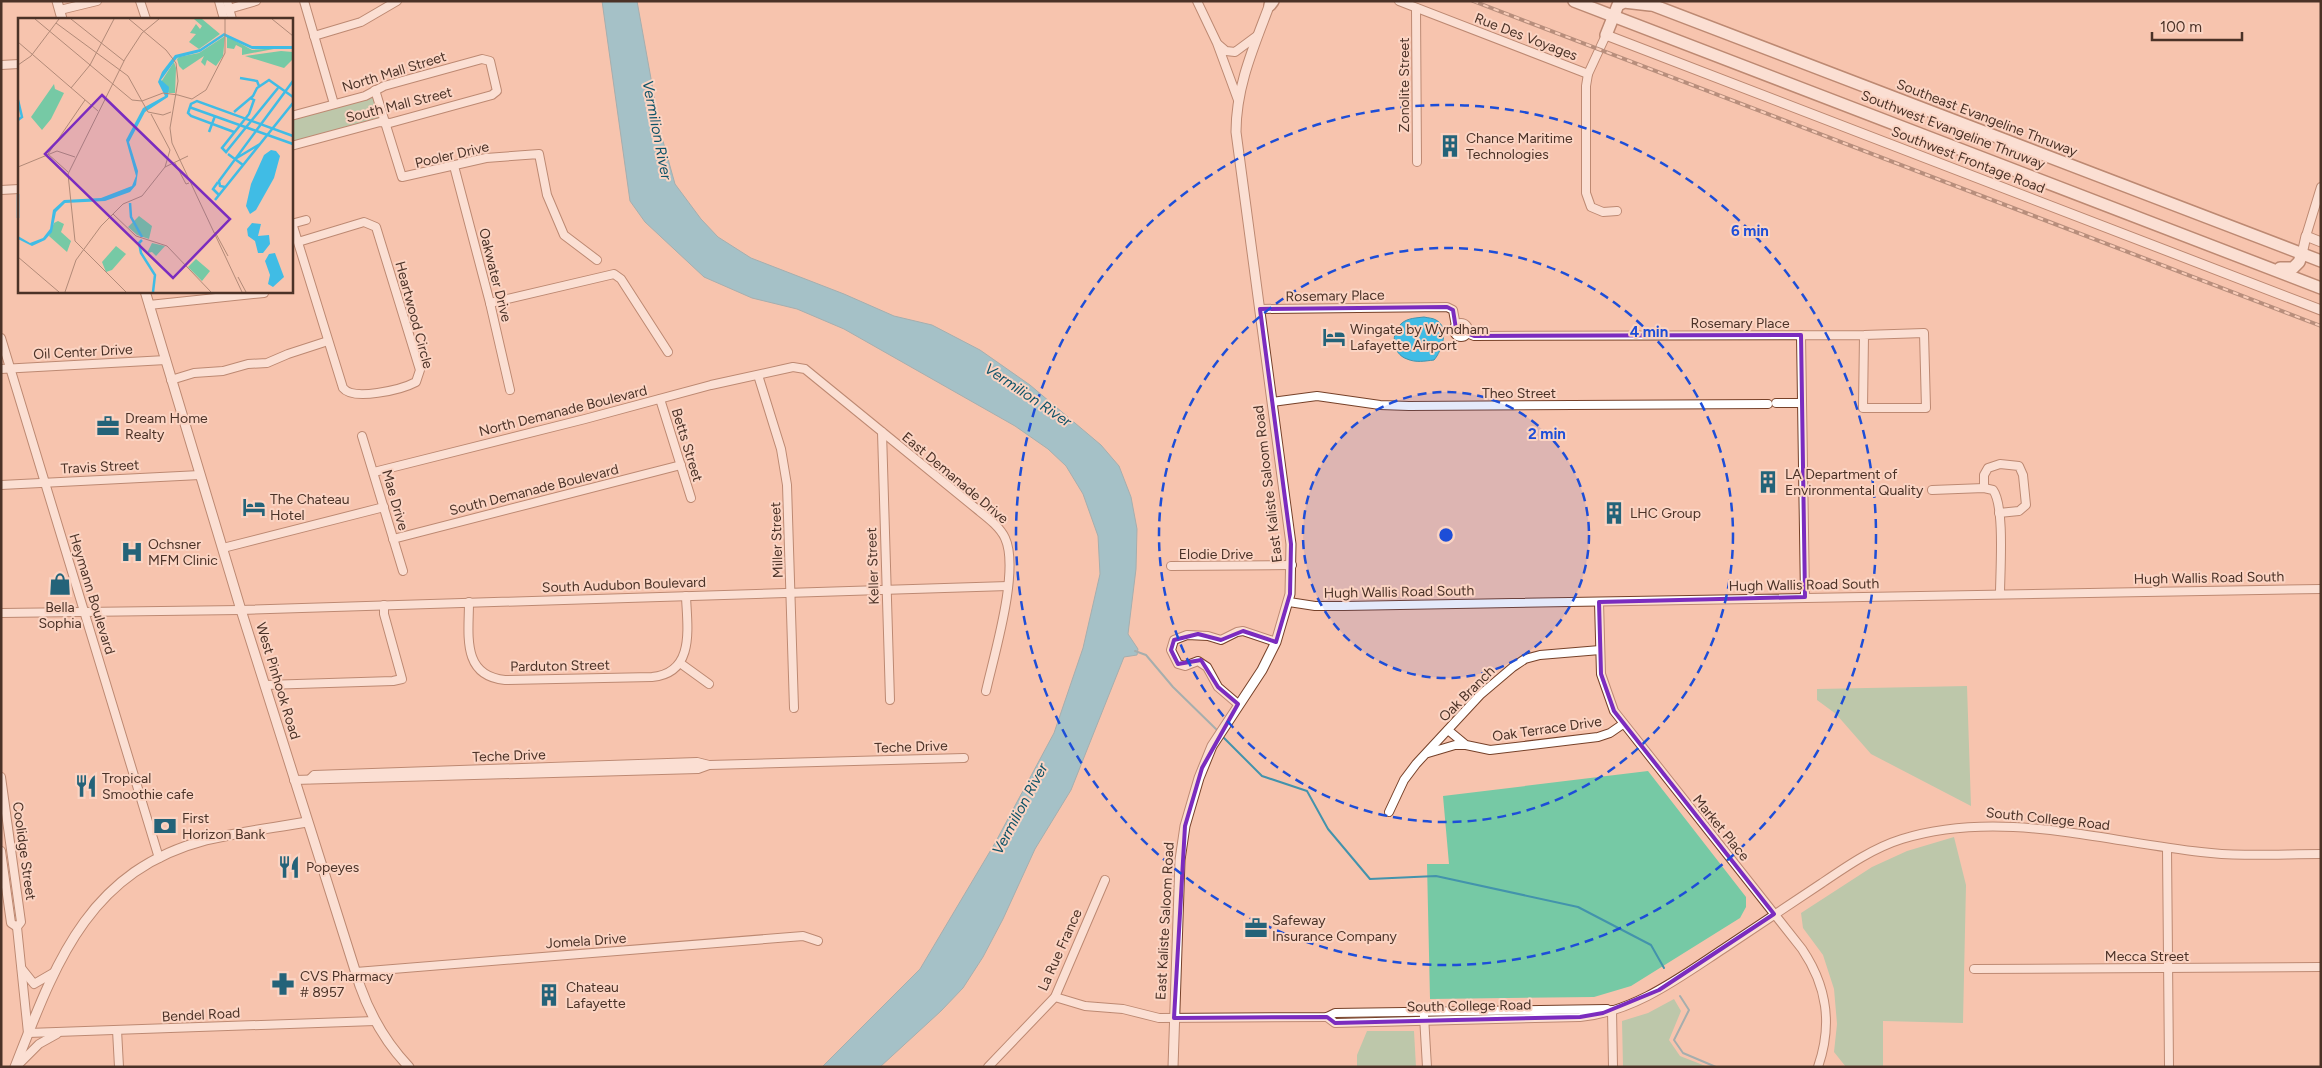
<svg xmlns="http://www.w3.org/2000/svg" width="2322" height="1068" viewBox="0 0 2322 1068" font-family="Figtree,sans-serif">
  <rect width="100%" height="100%" fill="#f7c4ae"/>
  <g fill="#76c9a5">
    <path d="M373 96 379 119 291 143V119Z"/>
    <path d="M1967 686 1971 806 1871 754 1836 714 1817 700V689Z"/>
    <path d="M1648 771 1746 897V907L1740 918 1631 986 1594 997 1430 999 1427 864H1449L1443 796Z"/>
    <path d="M1954 837 1966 885 1963 1023 1883 1021V1067H1846L1834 1052 1837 1024 1834 989 1823 955 1803 928 1801 913 1872 867 1907 851Z"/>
    <path d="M1674 999 1681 1011 1669 1040 1680 1056 1708 1067H1623L1622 1021 1648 1013Z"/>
    <path d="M1367 1031H1414L1416 1067H1357V1055Z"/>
  </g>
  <g fill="#40bce5" stroke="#4393ac">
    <path d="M602 1H637L661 134 675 184 701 219 718 237 751 258 844 294 894 316 932 325 980 350 1030 385 1101 445 1119 466 1131 497 1137 529 1136 569 1128 634 1138 649 1137 655 1124 657 1071 790 1035 849 1003 919 983 957 963 988 941 1011 880 1067H822L920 969 995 843 1054 733 1083 648 1100 574 1098 536 1083 494 1066 466 1048 449 1015 426 844 329 797 309 752 298 704 277 645 222 630 201Z"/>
    <path d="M1424 317C1428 318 1433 318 1436 320 1450 327 1442 351 1434 360 1425 361 1416 363 1407 359 1392 354 1390 333 1402 323 1408 318 1416 318 1424 317Z"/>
  </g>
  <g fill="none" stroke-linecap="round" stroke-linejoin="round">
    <g stroke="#4393ac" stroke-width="2">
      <path d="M1135 651 1146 655 1173 687 1219 732"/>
      <path d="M1222 736 1262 776 1307 791 1328 829 1370 879 1436 876 1578 907 1651 945 1664 968"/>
      <path d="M1680 996 1689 1010 1674 1040 1683 1053 1716 1067"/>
    </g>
    <defs>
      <g id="minor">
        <path d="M140 1 146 19"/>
        <path d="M219 1 224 19"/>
        <path d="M227 1 232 19"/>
        <path d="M304 1 334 104"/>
        <path d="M1197 1 1217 43 1238 100"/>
        <path d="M1399 1 1588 74"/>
        <path d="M1416 8 1417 162"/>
        <path d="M60 10 97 1"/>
        <path d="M222 11 256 1"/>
        <path d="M1606 35 1588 74 1586 86V193L1591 207 1603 212 1617 211"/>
        <path d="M314 36 361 22 397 1"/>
        <path d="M1219 45 1226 51 1235 52 1258 35"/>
        <path d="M1 65 19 64"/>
        <path d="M375 90 402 177 486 158 539 154 547 195 564 235 597 260"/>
        <path d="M291 116 365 96 384 86 482 59 490 61 497 91 492 95 390 123 380 122 291 146"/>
        <path d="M454 166 490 303 510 390"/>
        <path d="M1 190 19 189"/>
        <path d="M292 223C309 278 326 333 343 388 353 401 401 390 416 382L420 370 376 227 364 222 298 242"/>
        <path d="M291 224 306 220"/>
        <path d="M2306 236 2321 187"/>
        <path d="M490 303 614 274 621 279 668 352"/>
        <path d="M149 305 264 293"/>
        <path d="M1260 309 1447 307 1453 310 1456 326"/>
        <circle cx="1461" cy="330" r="7"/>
        <path d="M1467 333 1474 336 1864 335 1924 333 1926 408H1863L1864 335"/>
        <path d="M1801 335 1805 597"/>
        <path d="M1 338 159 858"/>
        <path d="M1 369 166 360"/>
        <path d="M758 375 781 449 787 485 794 708"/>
        <path d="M171 380 194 373 223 371 248 364 267 363 288 354 328 341"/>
        <path d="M660 399 691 498"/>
        <path d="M1272 402 1317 396 1380 405 1409 406 1768 404"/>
        <path d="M1776 403H1802"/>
        <path d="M882 432 890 700"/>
        <path d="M362 436 403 571"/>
        <path d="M374 472 585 419 711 385 793 367 805 369 978 510C988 518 1000 527 1005 538 1020 570 994 655 986 691"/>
        <path d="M1 485 200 475"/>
        <path d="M1984 488V475L1988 468 2000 464 2019 466 2023 475 2026 505 2019 511 1999 513"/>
        <path d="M1932 490 1984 488 1993 490C2005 506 2000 572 2000 594"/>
        <path d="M393 539 681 465"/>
        <path d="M223 548 384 507"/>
        <path d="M1171 566 1292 565"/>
        <path d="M469 602C469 634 461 676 505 680L652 677C696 673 687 626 686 596"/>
        <path d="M1289 602 1315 606H1344L2321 589"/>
        <path d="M1599 602 1601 674 1614 711 1802 949C1827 986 1833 1024 1818 1067"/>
        <path d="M1 613 241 610 1008 586"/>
        <path d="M680 663 709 684"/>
        <path d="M265 685 393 681 402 679 384 614V605"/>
        <path d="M1238 704 1218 687 1207 667 1198 661 1185 666 1178 664 1171 650 1174 640 1187 635 1208 636 1221 640 1237 632 1243 631 1276 642"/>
        <path d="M1448 730 1466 745 1490 750 1598 737 1610 733 1623 724"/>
        <path d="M1428 753 1455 745H1465"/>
        <path d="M1 777 21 922 17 927 28 1033 375 1021"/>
        <path d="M310 779 314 775 697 762 709 765 964 758"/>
        <path d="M294 780 698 769 709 765"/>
        <path d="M1389 812 1404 780 1416 764 1480 695 1513 667 1525 659 1540 655 1600 650"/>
        <path d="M2167 848 2169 1067"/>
        <path d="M1 851 11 923 17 927"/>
        <path d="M22 969 34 984 53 973"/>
        <path d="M1974 969 2321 967"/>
        <path d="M356 972 803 936 818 941"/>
        <path d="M1055 997 1085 1006 1123 1009 1159 1018 1327 1017 1335 1013 1607 1009"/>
        <path d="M1612 1010 1613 1067"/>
        <path d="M1424 1016 1427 1067"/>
        <path d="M1327 1017 1335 1023 1580 1017C1634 1012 1679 978 1723 949 1756 927 1789 905 1822 883 1847 866 1873 848 1902 839 2000 809 2102 841 2201 852 2241 857 2281 854 2321 854"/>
        <path d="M117 1030 119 1067"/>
        <path d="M18 1065 39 1044 57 1034"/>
        <path d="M988 1067 1055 997 1105 880"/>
      </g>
      <g id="major">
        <path d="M57 1 62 19"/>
        <path d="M1606 35 2321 310"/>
        <path d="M2302 254 2306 236 2321 242"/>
        <path d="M145 291 241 610 360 986C371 1017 386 1043 409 1067"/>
        <path d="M15 1067C55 965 87 871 206 840 239 832 273 828 307 822"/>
        <path d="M1173 1067 1180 860 1185 826 1199 778 1212 746 1262 670 1276 642 1290 594 1291 544 1236 132C1236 85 1255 44 1271 1"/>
      </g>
      <g id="highway">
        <path d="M1574 1 2321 288"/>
        <path d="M1642 1 2321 261"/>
        <path d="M1270 5 1273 1"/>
        <path d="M1606 35 1618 5 1624 2 1650 5"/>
        <path d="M2280 268H2293L2299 262 2302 254"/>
      </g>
    </defs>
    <use href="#minor" stroke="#764129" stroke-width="10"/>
    <use href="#major" stroke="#764129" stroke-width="11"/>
    <use href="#highway" stroke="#764129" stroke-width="14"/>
    <use href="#minor" stroke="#fff" stroke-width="8"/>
    <use href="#major" stroke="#fff" stroke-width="9"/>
    <use href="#highway" stroke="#fff" stroke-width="11"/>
    <defs>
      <path id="rail" d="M1473 1 2321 326"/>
    </defs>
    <use href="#rail" stroke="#6a4c3f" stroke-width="4"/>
    <use href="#rail" stroke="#fbd4c3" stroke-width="2" stroke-dasharray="5.5" stroke-linecap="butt"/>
  </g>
  <path d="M0 0H2322V1068H0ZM1447 307 1453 310 1456 329 1474 336 1801 335 1805 597 1599 602 1601 674 1614 711 1774 914 1659 990 1603 1013 1580 1017 1335 1023 1327 1017 1174 1018 1185 826 1202 768 1238 704 1218 687 1201 660 1178 664 1171 650 1174 640 1198 634 1221 640 1243 631 1276 642 1290 594 1291 544 1260 309Z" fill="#f7c4ae" fill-opacity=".55" fill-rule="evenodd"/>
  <path fill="none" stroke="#7b2cbf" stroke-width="4" stroke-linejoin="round" d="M1447 307 1453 310 1456 329 1474 336 1801 335 1805 597 1599 602 1601 674 1614 711 1774 914 1659 990 1603 1013 1580 1017 1335 1023 1327 1017 1174 1018 1185 826 1202 768 1238 704 1218 687 1201 660 1178 664 1171 650 1174 640 1198 634 1221 640 1243 631 1276 642 1290 594 1291 544 1260 309Z"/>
  <circle cx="1446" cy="535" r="143" fill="#1d4ed8" fill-opacity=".12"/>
  <g fill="none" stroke="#1d4ed8" stroke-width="2.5" stroke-dasharray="9 6">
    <circle cx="1446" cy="535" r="143"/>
    <circle cx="1446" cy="535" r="287"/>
    <circle cx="1446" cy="535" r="430"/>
  </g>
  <defs>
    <symbol id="building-bare" viewBox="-9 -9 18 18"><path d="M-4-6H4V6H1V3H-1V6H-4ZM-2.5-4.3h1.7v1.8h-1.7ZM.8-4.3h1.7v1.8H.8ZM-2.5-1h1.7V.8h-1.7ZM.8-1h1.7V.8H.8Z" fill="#246379" stroke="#fbd4c3" stroke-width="2.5" paint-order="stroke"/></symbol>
    <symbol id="hotel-bare" viewBox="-9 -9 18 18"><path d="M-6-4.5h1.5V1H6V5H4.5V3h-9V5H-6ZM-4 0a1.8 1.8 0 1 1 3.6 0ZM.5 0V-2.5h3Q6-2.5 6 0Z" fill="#246379" stroke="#fbd4c3" stroke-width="2.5" paint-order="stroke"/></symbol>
    <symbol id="office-bare" viewBox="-9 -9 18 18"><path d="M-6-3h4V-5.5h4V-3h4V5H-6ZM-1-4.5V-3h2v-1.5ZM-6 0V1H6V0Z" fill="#246379" stroke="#fbd4c3" stroke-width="2.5" paint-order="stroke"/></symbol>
    <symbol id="hospital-bare" viewBox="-9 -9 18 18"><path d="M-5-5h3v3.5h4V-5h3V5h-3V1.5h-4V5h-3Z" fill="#246379" stroke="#fbd4c3" stroke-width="2.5" paint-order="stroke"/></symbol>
    <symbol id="shop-bare" viewBox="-9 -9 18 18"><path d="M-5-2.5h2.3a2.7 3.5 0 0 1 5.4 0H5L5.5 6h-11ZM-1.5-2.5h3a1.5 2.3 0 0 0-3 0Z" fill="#246379" stroke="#fbd4c3" stroke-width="2.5" paint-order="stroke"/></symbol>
    <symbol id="restaurant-bare" viewBox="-9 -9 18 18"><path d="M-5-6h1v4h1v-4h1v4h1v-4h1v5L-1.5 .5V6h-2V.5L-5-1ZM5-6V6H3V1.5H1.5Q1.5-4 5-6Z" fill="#246379" stroke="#fbd4c3" stroke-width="2.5" paint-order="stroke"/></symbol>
    <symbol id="bank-bare" viewBox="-9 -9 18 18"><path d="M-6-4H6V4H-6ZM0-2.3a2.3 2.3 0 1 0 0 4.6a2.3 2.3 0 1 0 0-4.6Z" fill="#246379" stroke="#fbd4c3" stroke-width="2.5" paint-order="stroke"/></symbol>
    <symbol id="pharmacy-bare" viewBox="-9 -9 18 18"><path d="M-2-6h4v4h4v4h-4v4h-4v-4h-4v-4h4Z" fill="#246379" stroke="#fbd4c3" stroke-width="2.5" paint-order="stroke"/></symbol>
  </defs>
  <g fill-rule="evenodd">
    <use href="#building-bare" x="1434" y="130" width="32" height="32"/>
    <use href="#hotel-bare" x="1318" y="321" width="32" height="32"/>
    <use href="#office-bare" x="92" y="410" width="32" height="32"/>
    <use href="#building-bare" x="1752" y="466" width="32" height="32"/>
    <use href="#hotel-bare" x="238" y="491" width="32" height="32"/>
    <use href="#building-bare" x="1598" y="497" width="32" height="32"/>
    <use href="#hospital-bare" x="116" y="536" width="32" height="32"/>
    <use href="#shop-bare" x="44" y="568" width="32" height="32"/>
    <use href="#restaurant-bare" x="70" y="770" width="32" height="32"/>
    <use href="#bank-bare" x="149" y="810" width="32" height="32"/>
    <use href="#restaurant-bare" x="273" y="851" width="32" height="32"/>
    <use href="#office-bare" x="1240" y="912" width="32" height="32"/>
    <use href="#pharmacy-bare" x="267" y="968" width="32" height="32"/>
    <use href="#building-bare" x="533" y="979" width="32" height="32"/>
  </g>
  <g text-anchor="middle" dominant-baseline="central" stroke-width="4" stroke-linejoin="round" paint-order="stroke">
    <g font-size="14" fill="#4b3227" stroke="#fbd4c3">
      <text transform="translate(1526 37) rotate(21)">Rue Des Voyages</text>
      <text transform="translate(394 72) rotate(-17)">North Mall Street</text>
      <text transform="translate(1404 85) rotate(-90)">Zonolite Street</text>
      <text transform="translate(399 105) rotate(-14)">South Mall Street</text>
      <text transform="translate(1987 118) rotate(21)">Southeast Evangeline Thruway</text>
      <text transform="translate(1953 130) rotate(21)">Southwest Evangeline Thruway</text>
      <text transform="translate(452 155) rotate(-13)">Pooler Drive</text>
      <text transform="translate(1968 160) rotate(21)">Southwest Frontage Road</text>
      <text transform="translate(495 275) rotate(76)">Oakwater Drive</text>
      <text transform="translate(1335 296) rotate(-1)">Rosemary Place</text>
      <text transform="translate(414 315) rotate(75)">Heartwood Circle</text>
      <text x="1740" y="323">Rosemary Place</text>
      <text transform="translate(83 352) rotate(-3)">Oil Center Drive</text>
      <text x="1519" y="393">Theo Street</text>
      <text transform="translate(563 411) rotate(-14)">North Demanade Boulevard</text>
      <text transform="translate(687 445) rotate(73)">Betts Street</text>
      <text transform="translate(100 467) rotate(-3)">Travis Street</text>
      <text transform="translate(955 478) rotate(40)">East Demanade Drive</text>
      <text transform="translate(1268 484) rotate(-97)">East Kaliste Saloom Road</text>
      <text transform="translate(534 490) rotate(-14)">South Demanade Boulevard</text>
      <text transform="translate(395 500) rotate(74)">Mae Drive</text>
      <text transform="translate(777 540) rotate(-92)">Miller Street</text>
      <text x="1216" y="554">Elodie Drive</text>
      <text transform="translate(873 566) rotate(-92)">Keller Street</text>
      <text transform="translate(2209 578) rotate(-1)">Hugh Wallis Road South</text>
      <text transform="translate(624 585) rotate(-2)">South Audubon Boulevard</text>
      <text transform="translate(1804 585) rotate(-1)">Hugh Wallis Road South</text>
      <text transform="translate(1399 592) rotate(-1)">Hugh Wallis Road South</text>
      <text transform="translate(92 594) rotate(73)">Heymann Boulevard</text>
      <text transform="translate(560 666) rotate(-1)">Parduton Street</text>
      <text transform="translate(278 681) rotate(73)">West Pinhook Road</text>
      <text transform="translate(1467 694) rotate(-45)">Oak Branch</text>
      <text transform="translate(1547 729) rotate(-8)">Oak Terrace Drive</text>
      <text transform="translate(911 747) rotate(-2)">Teche Drive</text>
      <text transform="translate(509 756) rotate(-2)">Teche Drive</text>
      <text transform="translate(2048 819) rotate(6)">South College Road</text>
      <text transform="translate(1721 828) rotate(51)">Market Place</text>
      <text transform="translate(24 851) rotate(82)">Coolidge Street</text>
      <text transform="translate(1165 921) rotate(-87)">East Kaliste Saloom Road</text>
      <text transform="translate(586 941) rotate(-4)">Jomela Drive</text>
      <text transform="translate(1060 950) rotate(-66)">La Rue France</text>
      <text x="2147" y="956">Mecca Street</text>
      <text transform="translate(1469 1006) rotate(-1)">South College Road</text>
      <text transform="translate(201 1015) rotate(-3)">Bendel Road</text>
    </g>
    <g font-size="14" fill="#4b3227" stroke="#fbd4c3" text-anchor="start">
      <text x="1466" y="138">Chance Maritime<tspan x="1466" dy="16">Technologies</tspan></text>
      <text x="1350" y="329">Wingate by Wyndham<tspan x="1350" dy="16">Lafayette Airport</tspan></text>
      <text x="125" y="418">Dream Home<tspan x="125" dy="16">Realty</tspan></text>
      <text x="1785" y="474">LA Department of<tspan x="1785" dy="16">Environmental Quality</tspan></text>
      <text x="270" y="499">The Chateau<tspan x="270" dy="16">Hotel</tspan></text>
      <text x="1630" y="513">LHC Group</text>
      <text x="148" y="544">Ochsner<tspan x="148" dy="16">MFM Clinic</tspan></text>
      <text x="60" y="607" text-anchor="middle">Bella<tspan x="60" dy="16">Sophia</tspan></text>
      <text x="102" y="778">Tropical<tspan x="102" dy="16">Smoothie cafe</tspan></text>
      <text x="182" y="818">First<tspan x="182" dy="16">Horizon Bank</tspan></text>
      <text x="306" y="867">Popeyes</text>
      <text x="1272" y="920">Safeway<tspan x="1272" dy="16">Insurance Company</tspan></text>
      <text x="300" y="976">CVS Pharmacy<tspan x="300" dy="16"># 8957</tspan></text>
      <text x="566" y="987">Chateau<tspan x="566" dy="16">Lafayette</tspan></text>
    </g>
    <g font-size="15" font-style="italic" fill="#0d5368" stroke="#fbd4c3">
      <text transform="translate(657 130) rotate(79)">Vermilion River</text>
      <text transform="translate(1028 395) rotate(34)">Vermilion River</text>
      <text transform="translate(1020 809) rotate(-62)">Vermilion River</text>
    </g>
  </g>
  <g transform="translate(18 18)">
    <rect width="275" height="275" fill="#f7c4ae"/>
    <path d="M176 1H184L202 16 181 31 171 24 178 16 172 15 178 6 182 11 184 8ZM207 18 205 38 198 48 189 42 187 48 183 44 186 38 165 52 161 48 159 41 161 39 181 35ZM209 18 234 32 261 30 224 37V30L218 27 216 31 209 30ZM263 33 275 34V41L266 50 227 38ZM156 44 158 50 157 75H151L143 64ZM36 66 37 71 46 75 33 101 24 112 13 99ZM121 198 134 208 131 221 119 217 110 209ZM40 203 46 206 43 214 53 223 49 234 31 218 36 205ZM134 225 147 228 138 238 134 234 129 235ZM98 228 108 236 94 252 88 254 84 244ZM178 241 192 253 184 263 170 249Z" fill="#76c9a5"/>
    <path d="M206 15 234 28H275V31H234L206 18 182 34 159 40 143 62 151 69 150 79 127 94 111 124 120 153 118 167 112 174 87 183 47 185 38 194 34 214 27 222 14 228 0 221V218L12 225 25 220 32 211 35 192 46 182 83 180 114 168 118 158 108 122 125 90 147 78 140 64 144 54 157 37 182 31ZM253 132 258 133 262 138 256 160 238 192 232 196 228 188 233 166 246 137ZM234 205 243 206 240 218 251 217 252 226 245 235H240L237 223 230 218 229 211ZM257 235 266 259 255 269 250 266 252 257 247 243 251 236Z" fill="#40bce5"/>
    <path fill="none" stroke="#40bce5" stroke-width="2.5" d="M222 60 239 63 241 68M0 82 4 99 0 102M171 89 275 126M216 94 235 78 239 70 251 62 275 79M191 114 197 98M216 114 173 98 170 95 173 86 179 83 275 118M208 134 260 70M209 135 204 130 231 96 236 82 232 80M210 136 225 147M217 141 242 126M200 164 195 171 201 177M207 169 202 168 201 163 275 63M0 176V200M197 182 275 85M112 185 113 199 124 219M124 222 121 225 123 235 137 257 135 274"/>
    <path fill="none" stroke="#b28a78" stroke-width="1" d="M17 1 114 82 124 83 145 75 160 77M53 1 106 43M111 1 148 32 158 45 160 63 152 110 154 125 224 274M254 1 275 18M38 5 110 58 130 94 145 97 153 94M0 24 80 93M0 47 13 38 41 1M53 70 72 47 96 1M160 77 174 81 188 72 207 35V1M133 96 152 132 147 149M157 145 168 166 171 165M0 149 39 133 57 139M50 154 30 136 67 82M95 196 118 218 149 228 193 274M197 214 210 238M0 239 41 274M220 259 228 274M47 274 58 242 83 208 105 186 124 178 147 149 170 138M108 274 57 223 50 156 107 41 124 15 141 1"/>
    <path fill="#7b2cbf" fill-opacity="0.15" stroke="#7b2cbf" stroke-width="2.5" d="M84 77 212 201 155 260 27 136Z"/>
    <rect width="275" height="275" fill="none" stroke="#4b3227" stroke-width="2.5"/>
  </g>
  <circle cx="1446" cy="535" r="8" fill="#1d4ed8" stroke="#fbd4c3" stroke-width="2.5"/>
  <g font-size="15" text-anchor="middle" font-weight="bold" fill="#1d4ed8" stroke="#fbd4c3" stroke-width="4" stroke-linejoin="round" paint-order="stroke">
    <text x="1750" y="236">6 min</text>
    <text x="1649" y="337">4 min</text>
    <text x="1547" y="439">2 min</text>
  </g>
  <rect width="2322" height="1068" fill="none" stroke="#4b3227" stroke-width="5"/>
  <path d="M2152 32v8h90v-8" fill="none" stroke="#4b3227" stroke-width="2.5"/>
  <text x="2160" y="32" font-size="15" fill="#4b3227" stroke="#fbd4c3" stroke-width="4" paint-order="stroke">100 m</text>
</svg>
